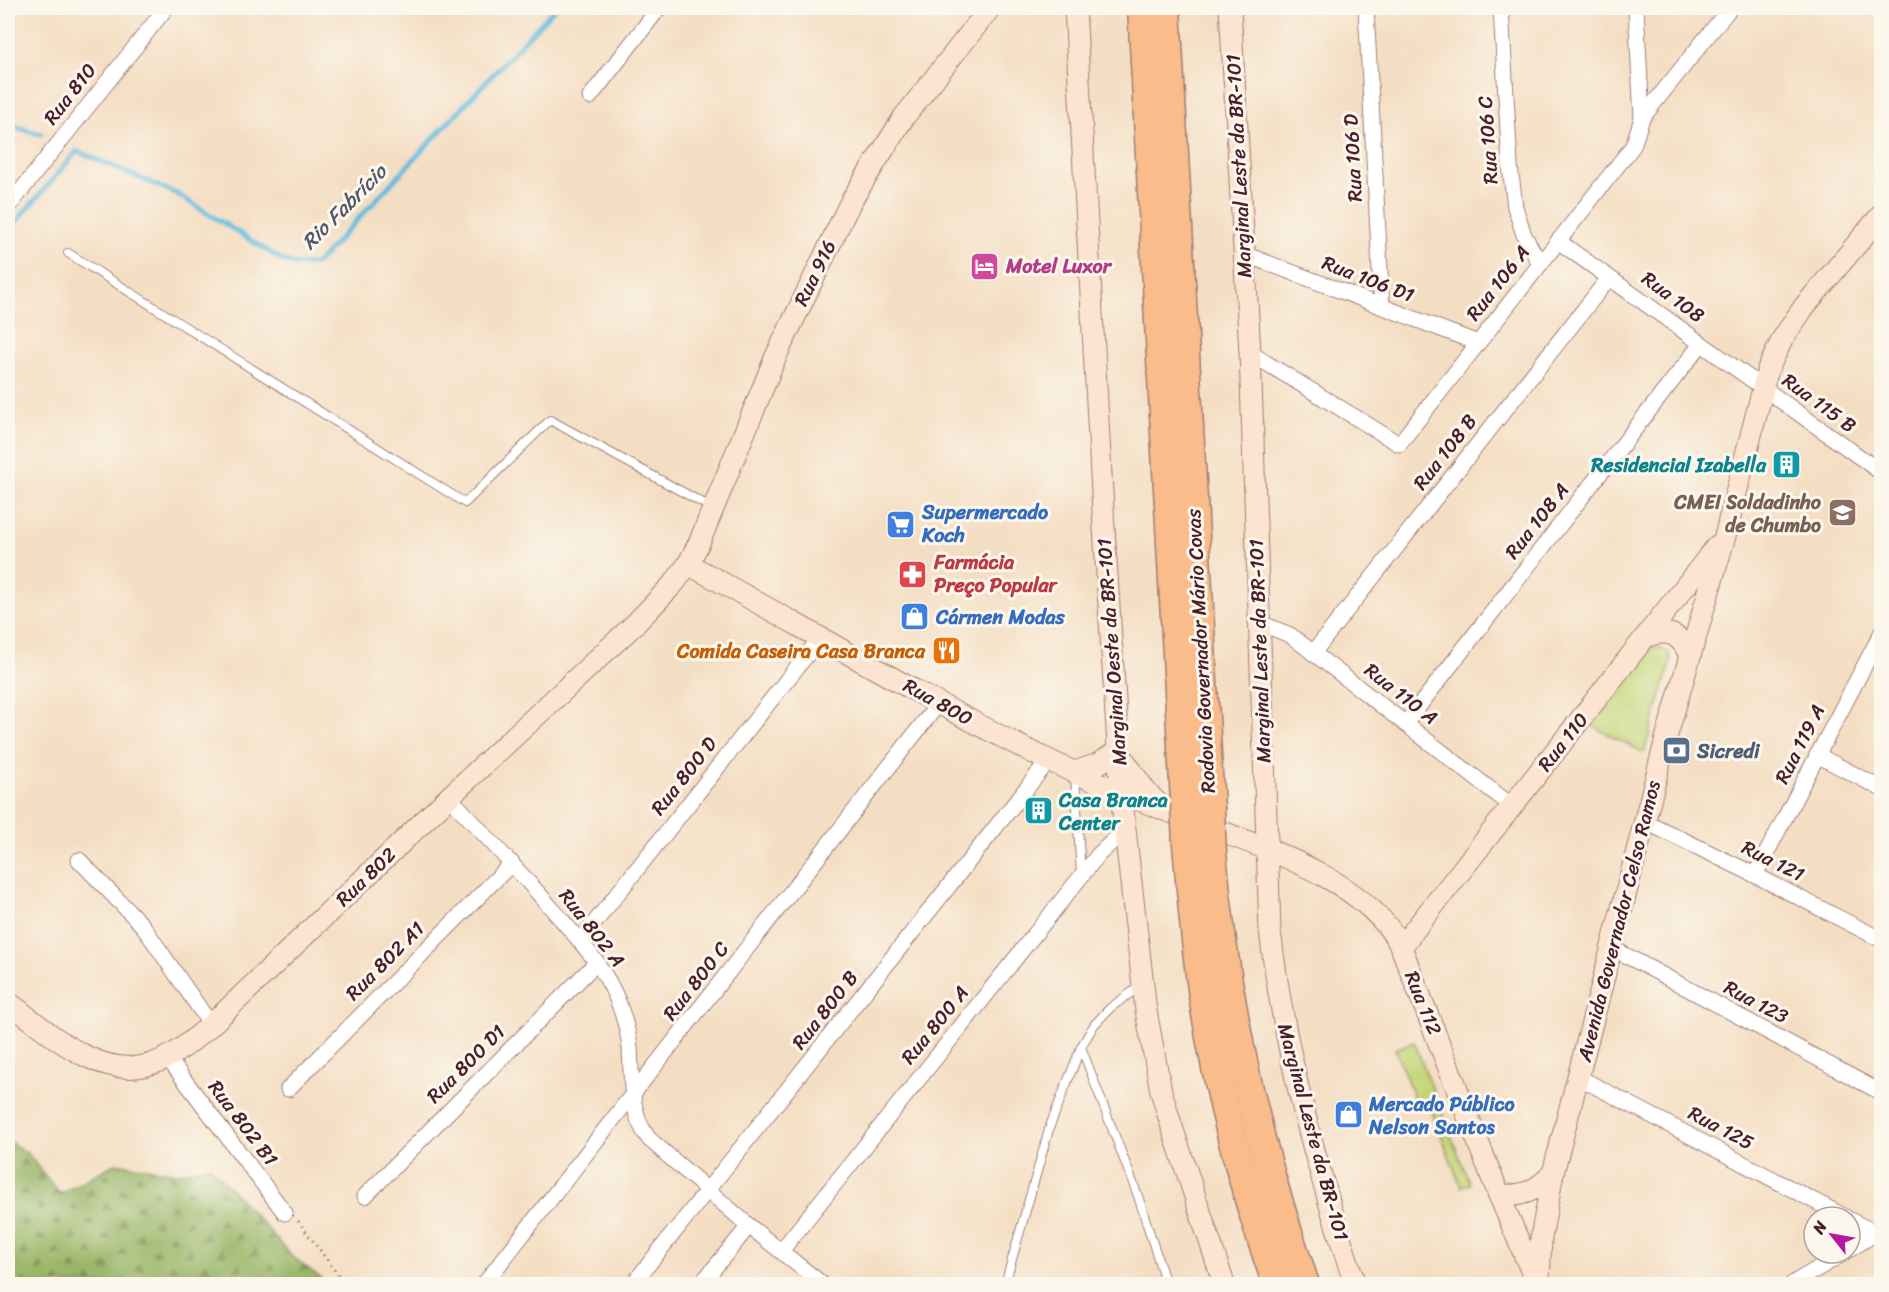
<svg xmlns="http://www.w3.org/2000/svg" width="1889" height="1292" viewBox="0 0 1889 1292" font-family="Sriracha,sans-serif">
  <defs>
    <pattern id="forest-firs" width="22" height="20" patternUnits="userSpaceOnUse" patternTransform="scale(1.5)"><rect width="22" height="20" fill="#9ab668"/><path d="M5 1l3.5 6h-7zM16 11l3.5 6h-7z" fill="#809356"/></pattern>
  </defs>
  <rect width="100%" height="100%" fill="#fbf7ec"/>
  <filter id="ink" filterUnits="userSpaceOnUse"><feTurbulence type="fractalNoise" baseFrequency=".0167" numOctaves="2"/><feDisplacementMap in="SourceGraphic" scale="12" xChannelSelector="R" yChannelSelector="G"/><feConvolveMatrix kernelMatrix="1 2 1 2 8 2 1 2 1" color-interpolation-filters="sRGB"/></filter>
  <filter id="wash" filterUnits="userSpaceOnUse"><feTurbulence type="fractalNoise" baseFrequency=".008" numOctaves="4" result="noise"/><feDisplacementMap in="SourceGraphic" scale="24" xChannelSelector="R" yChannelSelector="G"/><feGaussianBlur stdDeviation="1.35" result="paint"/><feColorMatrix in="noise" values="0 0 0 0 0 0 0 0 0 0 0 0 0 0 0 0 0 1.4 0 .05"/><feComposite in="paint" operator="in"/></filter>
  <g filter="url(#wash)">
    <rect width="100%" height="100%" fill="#f4dec3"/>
    <path fill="url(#forest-firs)" stroke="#726a4a" stroke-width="1.5" d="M8 1141 27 1153 60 1194 116 1163 177 1173 210 1166 292 1256 328 1284H8Z"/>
    <g fill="#c3d578" stroke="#867a52" stroke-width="1.5">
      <path d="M1655 647 1668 651 1671 660 1644 753 1592 726 1645 653Z"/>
      <path d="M1414 1042 1470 1184 1461 1187 1429 1104 1418 1108 1395 1049Z"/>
    </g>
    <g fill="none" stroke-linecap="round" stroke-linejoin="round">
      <g stroke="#60bbdd" stroke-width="5">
        <path d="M8 125 41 134"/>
        <path d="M12 227 77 151 177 194 282 260 296 265 316 264 555 8"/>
      </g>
    </g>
  </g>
  <g filter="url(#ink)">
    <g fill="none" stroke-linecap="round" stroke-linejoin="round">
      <defs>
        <g id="service">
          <path d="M68 253 465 503 550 420 712 508"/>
          <path d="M1075 776 1081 875"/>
          <path d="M1081 1047 1138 1196 1166 1284"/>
          <path d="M1005 1284 1050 1126 1081 1047 1094 1025 1110 1008 1139 987"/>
        </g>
        <g id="minor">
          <path d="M1366 8 1382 307"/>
          <path d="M1501 8 1510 166 1515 207 1524 235 1540 264"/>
          <path d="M1636 8 1642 118"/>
          <path d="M590 97 659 8"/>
          <path d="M8 207 166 8"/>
          <path d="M1558 241 1882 473"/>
          <path d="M1244 254 1478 343"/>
          <path d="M1250 353 1399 444 1633 146 1642 118 1730 8"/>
          <path d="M1260 623 1290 635 1512 806"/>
          <path d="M1313 653 1609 278"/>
          <path d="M1405 724 1701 344"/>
          <path d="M1817 755 1882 789"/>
          <path d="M449 797C485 835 520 872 554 911 579 940 605 967 619 1004 624 1018 629 1033 630 1048 632 1079 629 1113 649 1139L749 1226 822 1284"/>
          <path d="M1644 821 1755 875 1882 940"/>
          <path d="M79 860 143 926 211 1025"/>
          <path d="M1755 875 1882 632"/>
          <path d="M580 941 821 637"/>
          <path d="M1612 948 1882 1093"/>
          <path d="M167 1057 285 1213"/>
          <path d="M1578 1077 1845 1217"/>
          <path d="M288 1089 512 863"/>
          <path d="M365 1196 597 962"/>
          <path d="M1850 1220 1876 1233"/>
          <path d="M1850 1249 1876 1233"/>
          <path d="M781 1251 1099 854 1125 830"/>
          <path d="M484 1284 939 703"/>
          <path d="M633 1284 1049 760"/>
          <path d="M701 1284 749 1226"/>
          <path d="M1792 1284 1844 1253"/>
        </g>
        <g id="secondary">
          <path d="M1075 8 1104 528 1121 793 1130 874 1146 1011 1161 1091 1171 1124 1224 1284"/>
          <path d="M1230 8 1250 353 1270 930C1284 1052 1317 1169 1355 1284"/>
          <path d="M688 564C807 629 924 699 1046 759 1095 783 1146 803 1196 822 1263 848 1366 879 1401 947L1499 1195 1537 1284"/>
          <path d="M1647 636C1670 629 1680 634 1690 656"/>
          <path d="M1119 753 1147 793 1161 806"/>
          <path d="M1075 772 1098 764 1118 751"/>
          <path d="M1401 947 1717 546"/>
          <path d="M8 1002C48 1031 100 1083 154 1063 175 1056 193 1040 211 1025L449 797 635 624 675 582 688 564 699 543 776 356 851 201 904 117 990 8"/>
          <path d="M1499 1195C1522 1197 1537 1191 1553 1173"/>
          <path d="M1539 1281 1541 1238 1553 1173 1667 735 1725 536 1768 369 1783 338 1804 307 1882 214"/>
        </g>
        <g id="motorway">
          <path d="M1142 8 1185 803"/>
          <path d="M1166 8 1210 808"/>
          <path d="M1187 844C1191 892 1195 941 1202 989 1217 1089 1243 1190 1277 1284"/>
          <path d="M1212 853C1225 1001 1256 1144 1305 1284"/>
        </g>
      </defs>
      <use href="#service" stroke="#9f7e77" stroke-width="10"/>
      <use href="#minor" stroke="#9f7e77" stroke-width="17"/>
      <use href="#secondary" stroke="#9f7e77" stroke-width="23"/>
      <use href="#motorway" stroke="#9f7e77" stroke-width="31"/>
      <path stroke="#9f7e77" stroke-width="3" stroke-dasharray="1.5 4.5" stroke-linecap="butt" d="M298 1221 345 1284"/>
      <use href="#service" stroke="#fff" stroke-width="8"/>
      <use href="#minor" stroke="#fff" stroke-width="15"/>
      <use href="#secondary" stroke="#fde4d0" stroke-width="21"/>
      <use href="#motorway" stroke="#f9bc8a" stroke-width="28"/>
      <defs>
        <g id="motorway-bridge">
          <path d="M1185 803 1187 844"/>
          <path d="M1210 808 1212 853"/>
        </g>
      </defs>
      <use href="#motorway-bridge" stroke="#9f7e77" stroke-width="31" stroke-linecap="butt"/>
      <use href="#motorway-bridge" stroke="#f9bc8a" stroke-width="28"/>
    </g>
  </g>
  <defs>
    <symbol id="hotel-square" viewBox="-11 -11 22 22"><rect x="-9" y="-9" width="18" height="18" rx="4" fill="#d1479c" stroke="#fbf7ec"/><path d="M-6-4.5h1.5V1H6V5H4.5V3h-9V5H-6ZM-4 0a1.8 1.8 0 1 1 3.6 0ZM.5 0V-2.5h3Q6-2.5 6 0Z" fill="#fff"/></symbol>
    <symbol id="building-square" viewBox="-11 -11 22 22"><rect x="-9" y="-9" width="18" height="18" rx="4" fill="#0f9aa8" stroke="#fbf7ec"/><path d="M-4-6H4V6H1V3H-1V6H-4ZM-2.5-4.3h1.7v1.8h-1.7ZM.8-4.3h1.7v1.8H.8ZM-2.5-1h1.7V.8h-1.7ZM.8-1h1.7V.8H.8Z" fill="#fff"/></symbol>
    <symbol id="school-square" viewBox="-11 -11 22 22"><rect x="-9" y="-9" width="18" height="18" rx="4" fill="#8d6e63" stroke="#fbf7ec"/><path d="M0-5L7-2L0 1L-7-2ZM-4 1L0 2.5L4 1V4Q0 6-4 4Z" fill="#fff"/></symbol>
    <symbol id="supermarket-square" viewBox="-11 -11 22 22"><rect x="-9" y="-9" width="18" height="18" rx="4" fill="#3f7fe0" stroke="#fbf7ec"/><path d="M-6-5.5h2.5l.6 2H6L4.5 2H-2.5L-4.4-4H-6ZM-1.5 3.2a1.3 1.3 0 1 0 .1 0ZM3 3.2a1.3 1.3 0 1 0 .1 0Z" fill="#fff"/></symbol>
    <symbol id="pharmacy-square" viewBox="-11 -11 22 22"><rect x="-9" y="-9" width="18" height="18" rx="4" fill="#e0444e" stroke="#fbf7ec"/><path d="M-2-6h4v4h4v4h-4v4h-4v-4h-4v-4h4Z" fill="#fff"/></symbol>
    <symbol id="shop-square" viewBox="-11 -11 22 22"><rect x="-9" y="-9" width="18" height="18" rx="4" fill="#3f7fe0" stroke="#fbf7ec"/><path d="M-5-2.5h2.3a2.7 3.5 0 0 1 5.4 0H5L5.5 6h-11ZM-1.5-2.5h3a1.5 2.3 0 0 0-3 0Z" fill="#fff"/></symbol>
    <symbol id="restaurant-square" viewBox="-11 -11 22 22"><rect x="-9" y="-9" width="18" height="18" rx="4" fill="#e8710a" stroke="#fbf7ec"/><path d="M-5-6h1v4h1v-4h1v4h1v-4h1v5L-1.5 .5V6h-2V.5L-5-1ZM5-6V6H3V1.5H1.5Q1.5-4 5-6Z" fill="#fff"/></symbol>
    <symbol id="bank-square" viewBox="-11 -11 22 22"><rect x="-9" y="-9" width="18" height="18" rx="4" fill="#5c6f8a" stroke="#fbf7ec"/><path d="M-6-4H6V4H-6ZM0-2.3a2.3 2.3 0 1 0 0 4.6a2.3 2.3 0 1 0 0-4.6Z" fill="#fff"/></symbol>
  </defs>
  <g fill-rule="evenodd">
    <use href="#hotel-square" x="968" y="250" width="33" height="33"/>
    <use href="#building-square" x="1770" y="448" width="33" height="33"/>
    <use href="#school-square" x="1826" y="496" width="33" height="33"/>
    <use href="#supermarket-square" x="884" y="508" width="33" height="33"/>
    <use href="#pharmacy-square" x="896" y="558" width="33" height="33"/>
    <use href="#shop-square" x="898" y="600" width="33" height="33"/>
    <use href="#restaurant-square" x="930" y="634" width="33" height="33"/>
    <use href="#bank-square" x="1660" y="734" width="33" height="33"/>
    <use href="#building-square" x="1022" y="794" width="33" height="33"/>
    <use href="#shop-square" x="1332" y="1098" width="33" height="33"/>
  </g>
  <g text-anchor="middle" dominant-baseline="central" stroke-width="6" stroke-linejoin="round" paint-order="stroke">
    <g font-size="20" fill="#4a1f2b" stroke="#fbf7ec">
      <text transform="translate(70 94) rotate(-52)">Rua 810</text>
      <text transform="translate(1488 140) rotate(-94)">Rua 106 C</text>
      <text transform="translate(1353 158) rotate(-93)">Rua 106 D</text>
      <text transform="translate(1239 166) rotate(-93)">Marginal Leste da BR-101</text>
      <text transform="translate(815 273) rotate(-64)">Rua 916</text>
      <text transform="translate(1368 279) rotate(21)">Rua 106 D1</text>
      <text transform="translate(1498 283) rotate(-52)">Rua 106 A</text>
      <text transform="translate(1673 297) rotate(36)">Rua 108</text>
      <text transform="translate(1819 403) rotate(36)">Rua 115 B</text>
      <text transform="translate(1445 452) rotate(-52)">Rua 108 B</text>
      <text transform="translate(1537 521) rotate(-52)">Rua 108 A</text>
      <text transform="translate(1201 651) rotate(-93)">Rodovia Governador Mário Covas</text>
      <text transform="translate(1260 651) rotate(-92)">Marginal Leste da BR-101</text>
      <text transform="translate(1112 652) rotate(-94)">Marginal Oeste da BR-101</text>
      <text transform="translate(1401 694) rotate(38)">Rua 110 A</text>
      <text transform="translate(938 702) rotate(29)">Rua 800</text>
      <text transform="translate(1563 742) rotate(-52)">Rua 110</text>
      <text transform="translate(1800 744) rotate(-63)">Rua 119 A</text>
      <text transform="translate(684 776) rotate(-52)">Rua 800 D</text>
      <text transform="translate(1773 861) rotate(27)">Rua 121</text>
      <text transform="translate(366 877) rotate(-44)">Rua 802</text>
      <text transform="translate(1619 921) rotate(-76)">Avenida Governador Celso Ramos</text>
      <text transform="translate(592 928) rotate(52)">Rua 802 A</text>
      <text transform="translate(385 961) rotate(-45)">Rua 802 A1</text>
      <text transform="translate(696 981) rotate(-52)">Rua 800 C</text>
      <text transform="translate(1756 1002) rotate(28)">Rua 123</text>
      <text transform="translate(1423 1003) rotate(68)">Rua 112</text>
      <text transform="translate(825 1010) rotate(-52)">Rua 800 B</text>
      <text transform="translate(935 1025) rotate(-51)">Rua 800 A</text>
      <text transform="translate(466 1064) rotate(-45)">Rua 800 D1</text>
      <text transform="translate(243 1123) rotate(53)">Rua 802 B1</text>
      <text transform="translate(1721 1128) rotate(28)">Rua 125</text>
      <text transform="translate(1313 1132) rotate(75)">Marginal Leste da BR-101</text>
    </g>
    <g font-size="20" font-weight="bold" fill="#b23c85" stroke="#fbf7ec" text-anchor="start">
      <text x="1006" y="266">Motel Luxor</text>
    </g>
    <g font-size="20" font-weight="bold" fill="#0d838f" stroke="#fbf7ec" text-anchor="end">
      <text x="1766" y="465">Residencial Izabella</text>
      <text x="1059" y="800" text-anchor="start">Casa Branca<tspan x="1059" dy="23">Center</tspan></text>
    </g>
    <g font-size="20" font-weight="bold" fill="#785e54" stroke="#fbf7ec" text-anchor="end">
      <text x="1821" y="502">CMEI Soldadinho<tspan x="1821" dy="23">de Chumbo</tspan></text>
    </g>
    <g font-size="20" font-weight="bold" fill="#366cbe" stroke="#fbf7ec" text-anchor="start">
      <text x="922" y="512">Supermercado<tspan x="922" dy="23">Koch</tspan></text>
      <text x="936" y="617">Cármen Modas</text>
      <text x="1369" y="1104">Mercado Público<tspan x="1369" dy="23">Nelson Santos</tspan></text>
    </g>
    <g font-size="20" font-weight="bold" fill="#be3a42" stroke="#fbf7ec" text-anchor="start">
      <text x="934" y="562">Farmácia<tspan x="934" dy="23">Preço Popular</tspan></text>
    </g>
    <g font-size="20" font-weight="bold" fill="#c56008" stroke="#fbf7ec" text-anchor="end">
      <text x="925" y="651">Comida Caseira Casa Branca</text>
    </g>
    <g font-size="20" font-weight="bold" fill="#4e5e75" stroke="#fbf7ec" text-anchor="start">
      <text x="1697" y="751">Sicredi</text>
    </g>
    <g font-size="21" font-style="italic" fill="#525669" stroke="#fbf7ec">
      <text transform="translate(344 207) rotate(-45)">Rio Fabrício</text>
    </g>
  </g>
  <rect width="1889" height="1292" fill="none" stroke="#fbf7ec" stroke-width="30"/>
  <g transform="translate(1832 1235) rotate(301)"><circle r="28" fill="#fbf7ec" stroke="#b4a19f" stroke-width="1.5"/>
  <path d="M0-4.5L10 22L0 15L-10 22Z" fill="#b5179e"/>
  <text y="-9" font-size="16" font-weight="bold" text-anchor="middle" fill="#4a1f2b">N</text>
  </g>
</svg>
